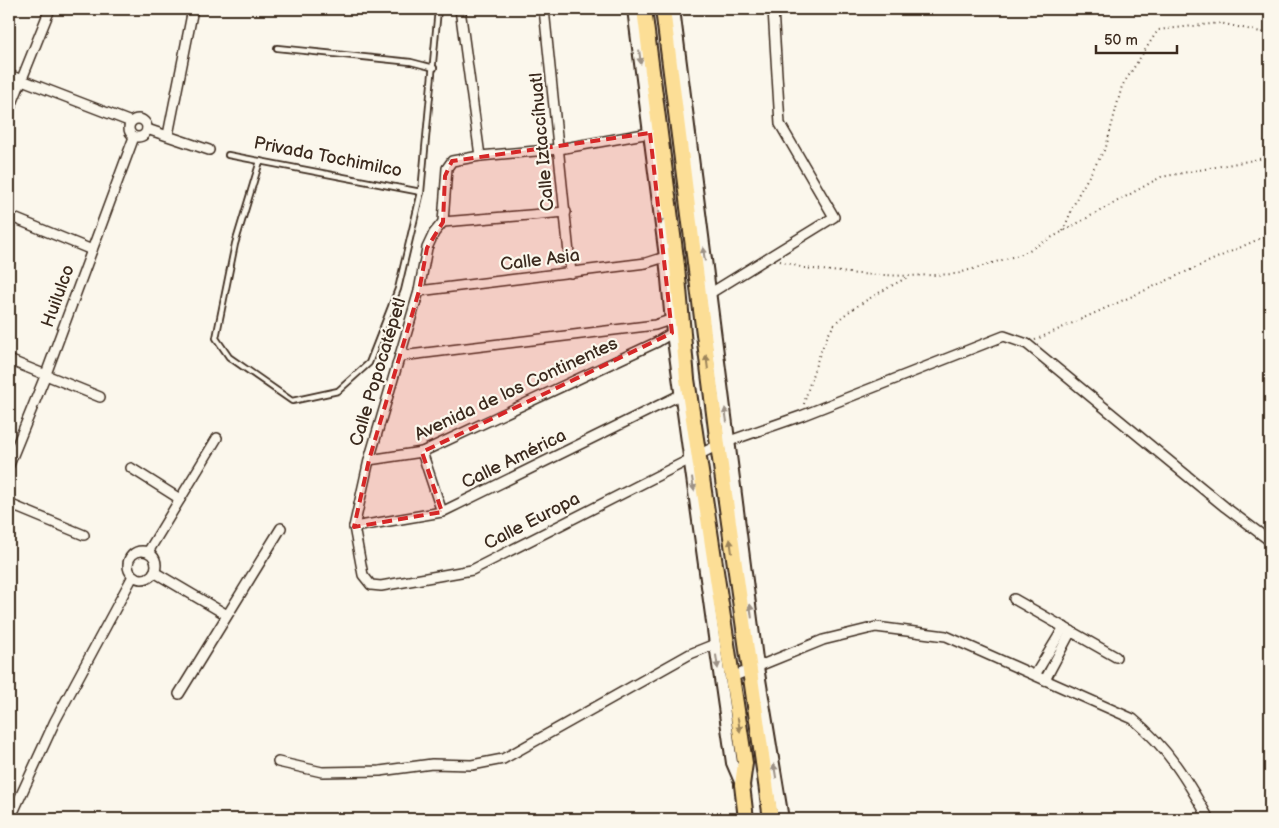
<svg xmlns="http://www.w3.org/2000/svg" width="1279" height="828" viewBox="0 0 1279 828" font-family="'Balsamiq Sans',sans-serif">
  <rect width="100%" height="100%" fill="#fbf7ec"/>
  <filter id="ink" filterUnits="userSpaceOnUse"><feTurbulence type="fractalNoise" baseFrequency=".02" numOctaves="2"/><feDisplacementMap in="SourceGraphic" scale="10" xChannelSelector="R" yChannelSelector="G"/><feConvolveMatrix kernelMatrix="1 2 1 2 8 2 1 2 1" color-interpolation-filters="sRGB"/></filter>
  <g filter="url(#ink)">
    <g fill="none" stroke-linecap="round" stroke-linejoin="round">
      <defs>
        <g id="service">
          <path d="M277 48 411 62 434 68"/>
          <path d="M228 155 421 192"/>
          <path d="M260 161 235 244 216 338 229 357 292 401 338 391 369 363 398 289 421 192 438 9"/>
        </g>
        <g id="minor">
          <path d="M460 9 480 156"/>
          <path d="M544 9 571 273"/>
          <path d="M9 75 131 122"/>
          <path d="M9 111 50 9"/>
          <circle cx="138" cy="128" r="9"/>
          <path d="M147 129 209 150"/>
          <path d="M650 133 559 149 480 156 452 161 447 168 443 222 434 233 427 248 419 291 369 460 354 527 363 575 371 585 381 586 472 570 718 445 801 416 1004 336 1027 344 1225 507 1270 541"/>
          <path d="M168 135 193 9"/>
          <path d="M9 216 92 250"/>
          <path d="M443 222 566 212"/>
          <path d="M419 291 646 263 665 257"/>
          <path d="M709 294 834 217 780 124 773 9"/>
          <path d="M401 356 655 325 670 320"/>
          <path d="M9 360 100 397"/>
          <path d="M422 452 442 512"/>
          <path d="M369 460 422 452 657 342 672 333"/>
          <path d="M9 465 46 374 134 137"/>
          <path d="M131 468 180 499"/>
          <path d="M9 504 84 535"/>
          <path d="M354 527 442 512 680 395"/>
          <circle cx="142" cy="565" r="14"/>
          <path d="M148 552 217 438"/>
          <path d="M154 572 227 615"/>
          <path d="M1014 599 1116 657"/>
          <path d="M1035 675 1064 627"/>
          <path d="M732 677 823 640 876 627 946 636 1133 719C1168 748 1187 780 1209 819"/>
          <path d="M1045 680 1071 631"/>
          <path d="M179 694 281 528"/>
          <path d="M278 762 322 772 380 771 432 764 472 765 503 759 690 654 715 644"/>
          <path d="M10 819 55 721 133 576"/>
        </g>
        <g id="tertiary">
          <path d="M633 9 665 257 672 333 715 644 732 763 741 784"/>
          <path d="M674 9 758 667 783 819"/>
        </g>
        <g id="primary">
          <path d="M644 9 677 266 687 379 745 763 742 785 746 819"/>
          <path d="M663 9 718 445 771 819"/>
        </g>
      </defs>
      <use href="#service" stroke="#3b2a1e" stroke-width="8"/>
      <use href="#minor" stroke="#3b2a1e" stroke-width="12"/>
      <use href="#tertiary" stroke="#3b2a1e" stroke-width="14"/>
      <use href="#primary" stroke="#3b2a1e" stroke-width="18"/>
      <g stroke="#3b2a1e" stroke-width="2" stroke-dasharray="1 4" stroke-linecap="butt">
        <path d="M1063 231 1078 195 1106 147 1122 86 1158 30 1220 23 1270 34"/>
        <path d="M780 261 804 268 858 274 909 276 956 274 1022 254 1161 177 1270 157"/>
        <path d="M1035 340 1270 234"/>
        <path d="M804 404C810 381 821 345 834 325 844 311 891 286 908 277"/>
      </g>
      <use href="#service" stroke="#fbf7ec" stroke-width="4.5"/>
      <use href="#minor" stroke="#fbf7ec" stroke-width="9"/>
      <use href="#tertiary" stroke="#fbf7ec" stroke-width="10"/>
      <use href="#primary" stroke="#fcde96" stroke-width="14"/>
    </g>
    <defs><path id="oneway-solid" d="M-6-.8H1V-3.2L6.5 0L1 3.2V.8H-6Z" transform="scale(1.25)"/></defs>
    <g fill="#9b9085">
      <use href="#oneway-solid" transform="translate(640 57) rotate(83)"/>
      <use href="#oneway-solid" transform="translate(660 218) rotate(83)"/>
      <use href="#oneway-solid" transform="translate(704 254) rotate(-97)"/>
      <use href="#oneway-solid" transform="translate(726 415) rotate(-98)"/>
      <use href="#oneway-solid" transform="translate(693 484) rotate(82)"/>
      <use href="#oneway-solid" transform="translate(751 611) rotate(-97)"/>
      <use href="#oneway-solid" transform="translate(717 662) rotate(82)"/>
      <use href="#oneway-solid" transform="translate(775 771) rotate(-99)"/>
    </g>
    <g fill="#9c845a">
      <use href="#oneway-solid" transform="translate(707 362) rotate(-97)"/>
      <use href="#oneway-solid" transform="translate(731 546) rotate(-98)"/>
      <use href="#oneway-solid" transform="translate(739 725) rotate(81)"/>
    </g>
  </g>
  <path fill="#d62828" fill-opacity="0.2" stroke="#d62828" stroke-width="4" stroke-dasharray="10 6" stroke-linejoin="round" d="M650 133 672 333 422 452 442 512 354 527 369 460 419 291 427 248 443 222 445 176 452 161Z"/>
  <g text-anchor="middle" dominant-baseline="central" stroke-width="4.5" stroke-linejoin="round" paint-order="stroke">
    <g font-size="18" fill="#3b2a1e" stroke="#fbf7ec">
      <text transform="translate(542 142) rotate(-95)">Calle Iztaccíhuatl</text>
      <text transform="translate(328 157) rotate(11)">Privada Tochimilco</text>
      <text transform="translate(540 260) rotate(-7)">Calle Asia</text>
      <text transform="translate(58 296) rotate(-70)">Huilulco</text>
      <text transform="translate(378 372) rotate(-73)">Calle Popocatépetl</text>
      <text transform="translate(516 389) rotate(-25)">Avenida de los Continentes</text>
      <text transform="translate(514 459) rotate(-26)">Calle América</text>
      <text transform="translate(532 521) rotate(-27)">Calle Europa</text>
    </g>
  </g>
  <rect width="1279" height="828" fill="none" stroke="#fbf7ec" stroke-width="30"/>
  <rect x="15" y="15" width="1249" height="798" fill="none" stroke="#3b2a1e" stroke-width="2" filter="url(#ink)"/>
  <path d="M1096 45v8h81v-8" fill="none" stroke="#3b2a1e" stroke-width="2.5"/>
  <text x="1104" y="45" font-size="15" fill="#3b2a1e" stroke="#fbf7ec" stroke-width="4" paint-order="stroke">50 m</text>
</svg>
